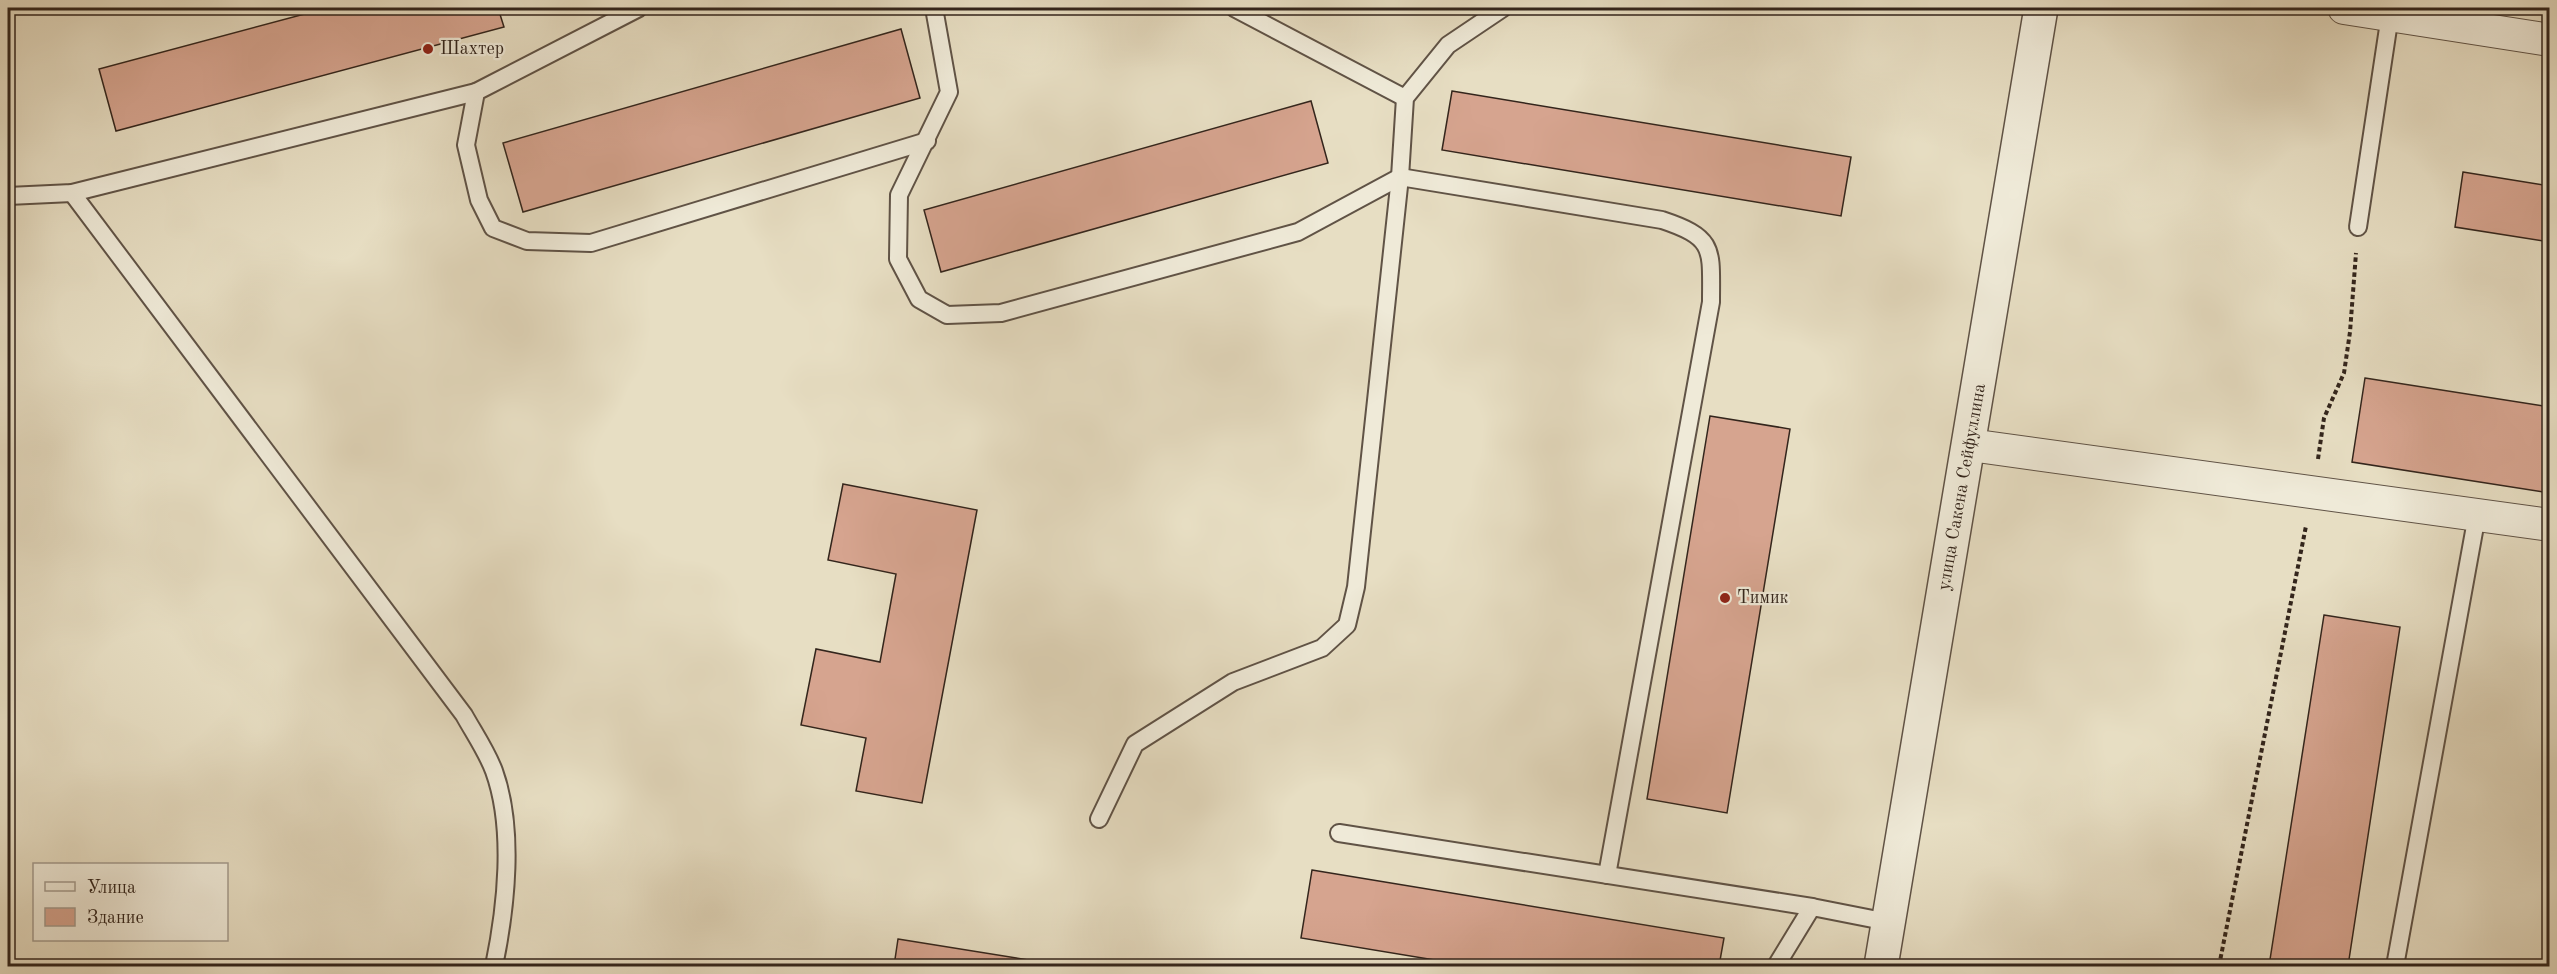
<svg xmlns="http://www.w3.org/2000/svg" width="2557" height="974" viewBox="0 0 2557 974" font-family="'Old Standard TT',serif">
  <rect width="100%" height="100%" fill="#e7dec3"/>
  <filter id="stains"><feTurbulence type="fractalNoise" baseFrequency=".00333" numOctaves="4"/><feColorMatrix values="0 0 0 0 .2 0 0 0 0 .09 0 0 0 0 .02 0 0 0 .5 -.17"/></filter>
  <radialGradient id="worn" r=".72"><stop offset=".6" stop-color="#630" stop-opacity="0"/><stop offset="1" stop-color="#630" stop-opacity=".3"/></radialGradient>
  <g fill="#d6a48f" stroke="#33251c" stroke-width="1.5">
    <path d="M327 8H498L504 27 116 131 99 69Z"/>
    <path d="M901 29 920 98 523 212 503 143Z"/>
    <path d="M1452 91 1851 157 1841 216 1442 150Z"/>
    <path d="M1311 101 1328 163 941 272 924 210Z"/>
    <path d="M2463 172 2550 186V242L2455 227Z"/>
    <path d="M2365 378 2550 407V493L2352 462Z"/>
    <path d="M1710 416 1790 429 1727 813 1647 799Z"/>
    <path d="M843 484 977 510 922 803 856 791 866 738 801 725 816 649 880 662 896 574 828 560Z"/>
    <path d="M2324 615 2400 627 2348 966H2269Z"/>
    <path d="M1312 870 1724 938 1719 966H1471L1301 938Z"/>
    <path d="M898 939 1066 966H894Z"/>
  </g>
  <g fill="none" stroke-linecap="round" stroke-linejoin="round">
    <defs>
      <g id="service">
        <path d="M639 8 476 92 466 145 479 200 493 228 527 241 591 243 927 141"/>
        <path d="M934 8 949 92 899 195 898 259 919 299 947 315 1001 313 1298 232 1400 177 1662 220C1716 238 1711 249 1711 302L1607 875"/>
        <path d="M1234 8 1405 98"/>
        <path d="M72 193 464 715C474 733 487 752 494 771 515 829 506 908 494 966"/>
        <path d="M8 196 72 193 476 92"/>
        <path d="M2358 227 2390 15"/>
        <path d="M1099 819 1135 744 1233 682 1322 648 1347 625 1356 587 1400 177 1405 98 1448 45 1503 8"/>
        <path d="M1339 833 1812 907"/>
        <path d="M1776 966 1812 907 1888 922"/>
        <path d="M2395 966 2477 515"/>
      </g>
      <g id="minor">
        <path d="M2344 8 2550 40"/>
        <path d="M1970 445 2550 525"/>
      </g>
      <path id="tertiary" d="M1881 966 2041 8"/>
    </defs>
    <use href="#service" stroke="#605346" stroke-width="20"/>
    <use href="#minor" stroke="#605346" stroke-width="34"/>
    <use href="#tertiary" stroke="#605346" stroke-width="36"/>
    <g stroke="#33251c" stroke-width="4" stroke-dasharray="4.5 3" stroke-linecap="butt">
      <path d="M2318 459 2324 418 2344 373 2350 332 2356 253"/>
      <path d="M2219 966 2306 526"/>
    </g>
    <use href="#service" stroke="#efead8" stroke-width="16"/>
    <use href="#minor" stroke="#efead8" stroke-width="32"/>
    <use href="#tertiary" stroke="#efead8" stroke-width="33"/>
  </g>
  <g fill="#8f2418" stroke="#efead8" stroke-width="2">
    <circle cx="428" cy="49" r="6"/>
    <circle cx="1725" cy="598" r="6"/>
  </g>
  <g text-anchor="middle" dominant-baseline="central" stroke-width="4.5" stroke-linejoin="round" paint-order="stroke">
    <g font-size="18" fill="#33251c" stroke="#efead8" text-anchor="start">
      <text x="440" y="49">Шахтер</text>
      <text x="1737" y="598">Тимик</text>
    </g>
    <g font-size="18" fill="#33251c" stroke="#efead8">
      <text transform="translate(1962 487) rotate(-80)">улица Сакена Сейфуллина</text>
    </g>
  </g>
  <rect width="2557" height="974" fill="none" stroke="#e7dec3" stroke-width="30"/>
  <rect x="9" y="9" width="2539" height="956" fill="none" stroke="#33251c" stroke-width="3"/>
  <rect x="15" y="15" width="2527" height="944" fill="none" stroke="#33251c" stroke-width="1.5"/>
  <rect x="33" y="863" width="195" height="78" fill="#efead8" stroke="#a49b8d" stroke-width="1.5"/>
  <rect x="45" y="882" width="30" height="9" fill="#efead8" stroke="#a49b8d" stroke-width="1.5"/>
  <text x="87" y="893" font-size="18" fill="#33251c">Улица</text>
  <rect x="45" y="908" width="30" height="18" fill="#d6a48f" stroke="#a49b8d" stroke-width="1.5"/>
  <text x="87" y="923" font-size="18" fill="#33251c">Здание</text>
  <rect width="100%" height="100%" filter="url(#stains)"/>
  <rect width="100%" height="100%" fill="url(#worn)"/>
</svg>
